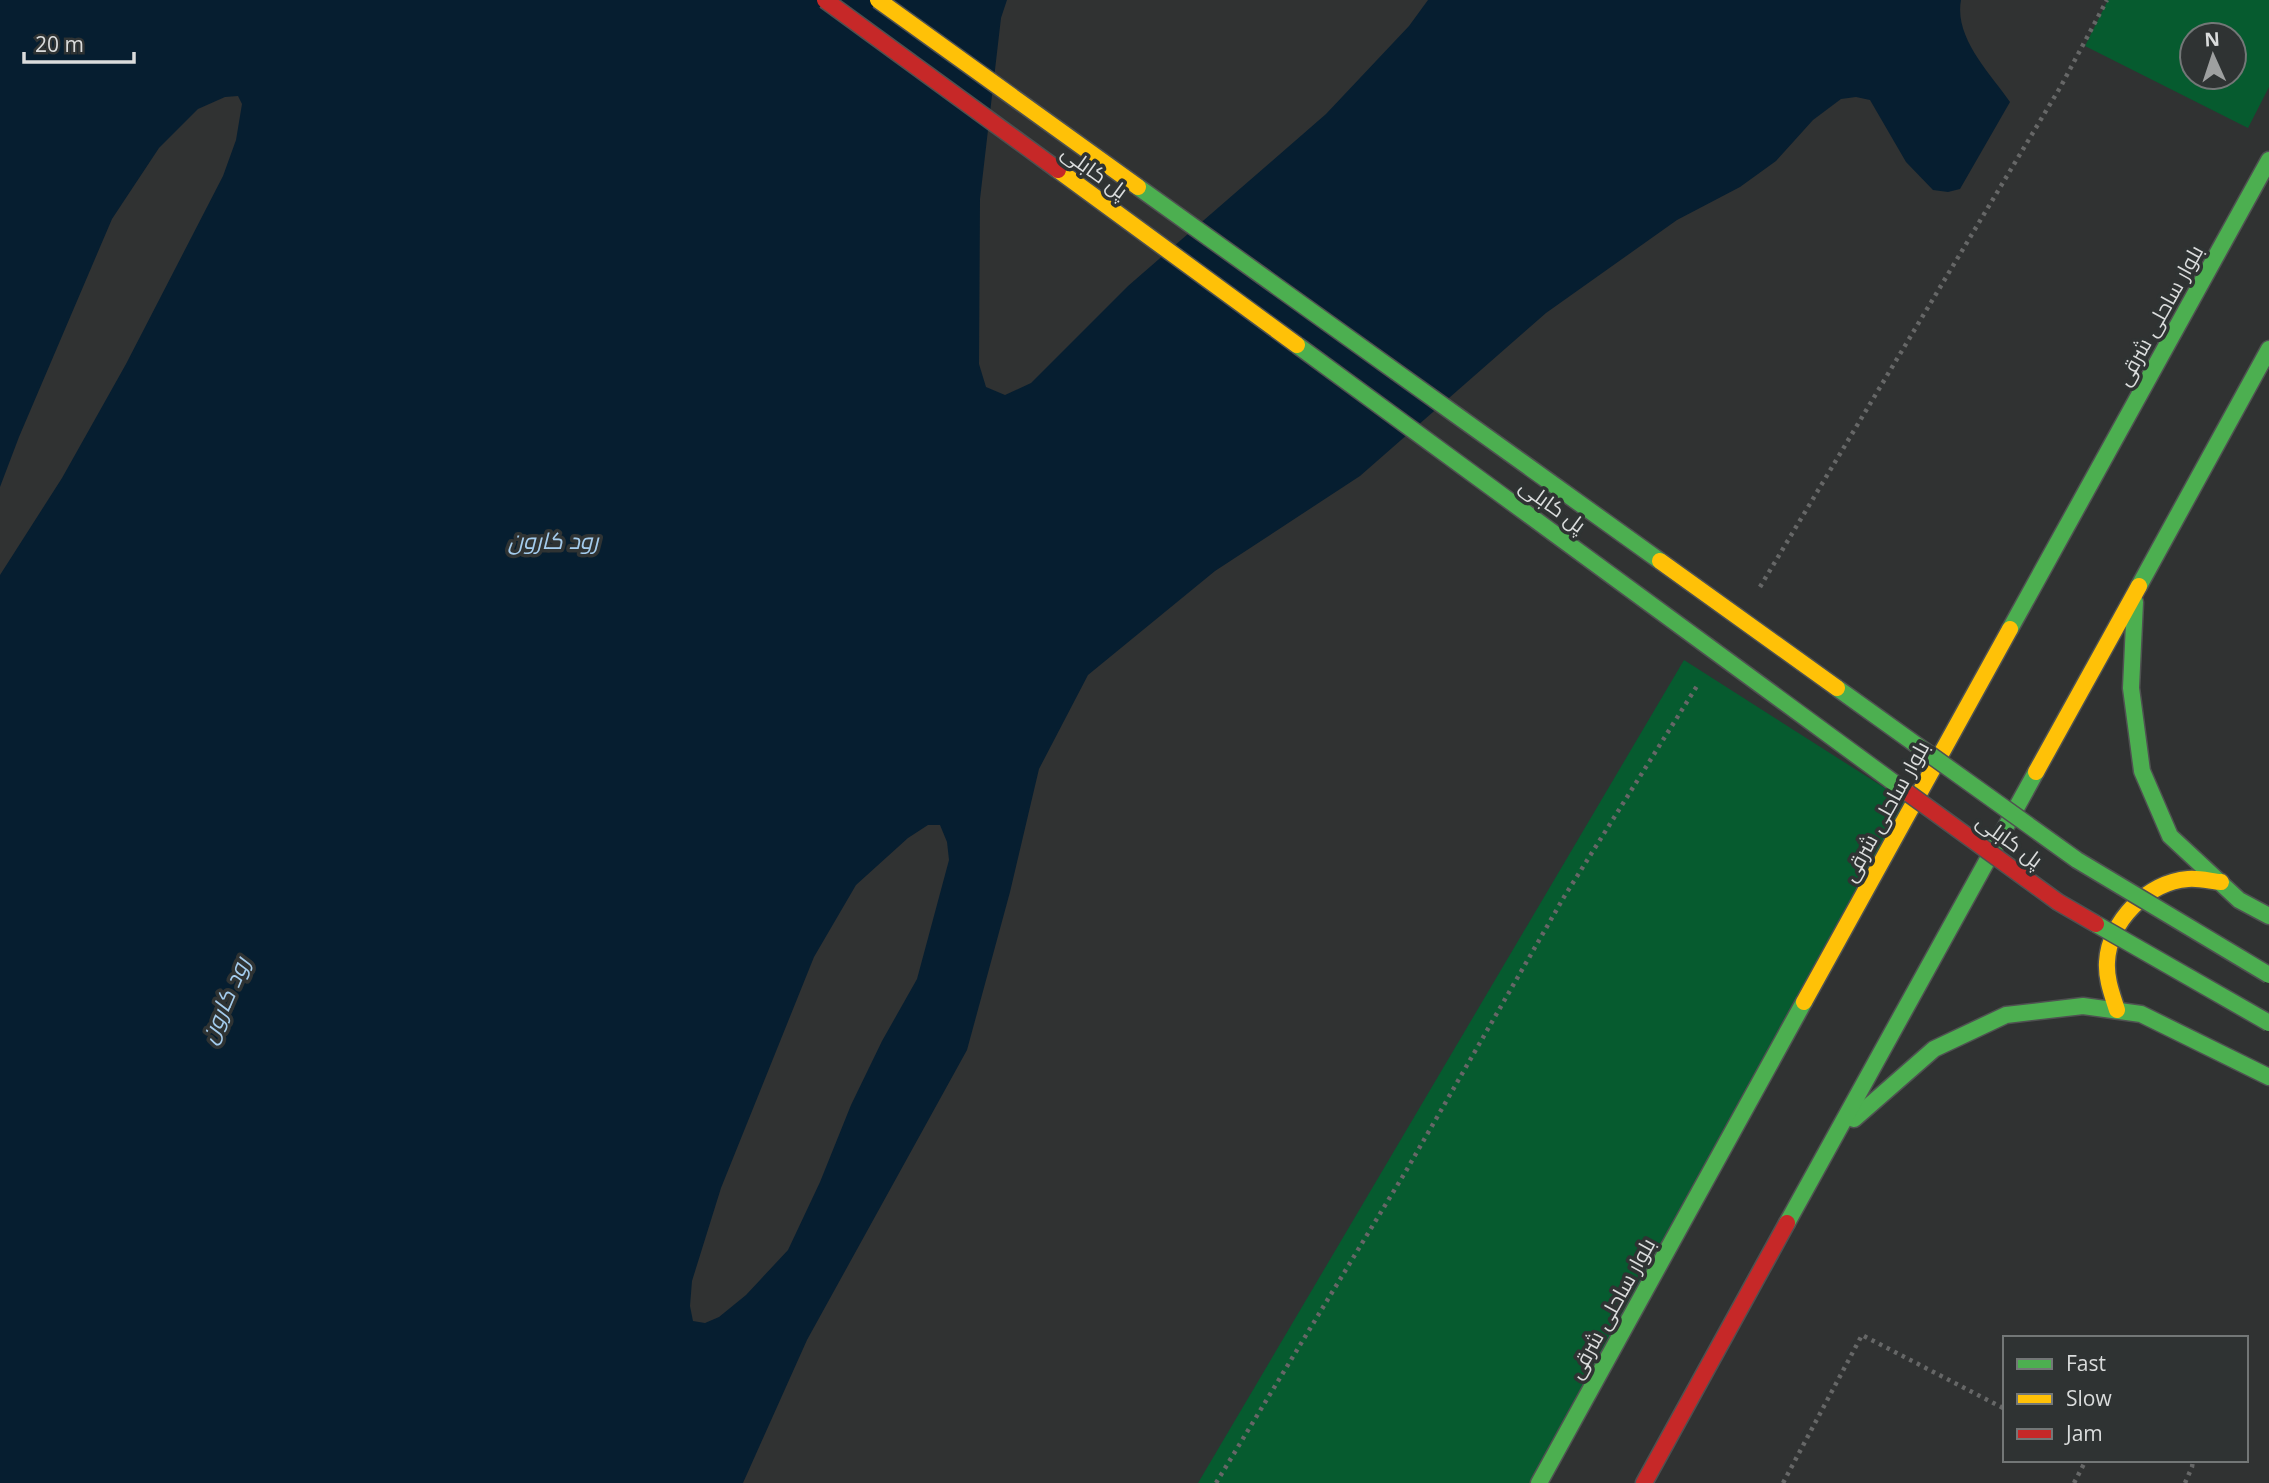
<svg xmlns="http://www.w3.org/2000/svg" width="2269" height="1483" viewBox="0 0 2269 1483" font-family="'Open Sans',Cairo,sans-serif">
  <rect width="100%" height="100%" fill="#303232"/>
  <g fill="#065b2f" fill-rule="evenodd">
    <path d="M2108 0H2269V87L2248 128 2085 46ZM2192 35H2234V77H2192Z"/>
    <path d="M1684 660 1913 806 1541 1483H1198Z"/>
  </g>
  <path fill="#061e30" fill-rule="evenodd" d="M0 0H1007L1001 18 980 199 979 364 986 387 1005 395 1031 383 1128 286 1326 114 1409 26 1428 0H1961C1954 38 1990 73 2010 102L1960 189 1948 192 1933 190 1906 162 1870 100 1856 97 1841 99 1813 120 1776 161 1740 187 1677 220 1546 313 1360 476 1215 571 1088 675 1039 769 1010 892 967 1050 807 1340 743 1483H0V575L62 478 126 364 223 176 236 140 242 104 238 96 225 97 198 109 159 148 112 219 19 437 0 487ZM928 825H940L947 842 949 860 917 979 882 1041 851 1105 820 1182 788 1250 746 1295 719 1317 705 1323 693 1321 690 1306 692 1281 721 1188 814 957 856 885 908 838Z"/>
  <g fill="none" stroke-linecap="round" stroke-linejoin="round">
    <defs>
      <g id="fast">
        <path d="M2139 586 2269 349"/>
        <path d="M2135 602 2131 688 2142 771 2170 836 2239 900 2269 916"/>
        <path d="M2010 629 2269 160"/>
        <path d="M1854 1119 1934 1049 2006 1015 2083 1006 2141 1014 2269 1077"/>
        <path d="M1787 1223 2036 772"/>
        <path d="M1539 1483 1804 1002"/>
      </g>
      <g id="slow">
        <path d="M2036 772 2139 586"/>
        <path d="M1804 1002 2010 629"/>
        <path d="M2117 1010C2112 994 2106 979 2107 962 2109 921 2148 882 2188 879 2199 878 2210 881 2221 882"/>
      </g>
      <path id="jam" d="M1644 1483 1787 1223"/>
    </defs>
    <use href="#fast" stroke="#4f5151" stroke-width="19"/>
    <use href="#slow" stroke="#4f5151" stroke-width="19"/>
    <use href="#jam" stroke="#4f5151" stroke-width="19"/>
    <g stroke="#666767" stroke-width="4.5" stroke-dasharray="3.5 5" stroke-linecap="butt">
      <path d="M1760 587 2061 86 2107 0"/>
      <path d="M1216 1483 1406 1171 1564 897 1697 686"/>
      <path d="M1783 1483 1862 1335 2005 1409"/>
      <path d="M2074 1483 2086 1460"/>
      <path d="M2185 1483 2192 1467 2193 1460"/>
    </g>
    <use href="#fast" stroke="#4caf50" stroke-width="16"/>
    <use href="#slow" stroke="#ffc107" stroke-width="16"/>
    <use href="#jam" stroke="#c62828" stroke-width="16"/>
    <defs>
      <g id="fast-bridge">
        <path d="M1138 187 1660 561"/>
        <path d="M1297 345 1908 793"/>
        <path d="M1837 688 2077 860 2269 975"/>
        <path d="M2096 924 2269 1023"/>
      </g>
      <g id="slow-bridge">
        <path d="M878 0 1138 187"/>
        <path d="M1058 170 1297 345"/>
        <path d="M1660 561 1837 688"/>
      </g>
      <g id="jam-bridge">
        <path d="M825 0 1058 170"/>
        <path d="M1908 793 2058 902 2096 924"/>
      </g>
    </defs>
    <use href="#fast-bridge" stroke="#4f5151" stroke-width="19" stroke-linecap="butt"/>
    <use href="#slow-bridge" stroke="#4f5151" stroke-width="19" stroke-linecap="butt"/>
    <use href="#jam-bridge" stroke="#4f5151" stroke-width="19" stroke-linecap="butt"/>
    <use href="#fast-bridge" stroke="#4caf50" stroke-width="16"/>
    <use href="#slow-bridge" stroke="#ffc107" stroke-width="16"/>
    <use href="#jam-bridge" stroke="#c62828" stroke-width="16"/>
  </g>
  <g text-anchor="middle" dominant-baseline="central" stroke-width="7" stroke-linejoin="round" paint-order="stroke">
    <g font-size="21" fill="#dadcdc" stroke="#2f3333">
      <text transform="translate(1095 171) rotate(36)">پل کابلی</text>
      <text transform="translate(2159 315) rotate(-61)">بلوار ساحلی شرقی</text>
      <text transform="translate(1553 505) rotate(36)">پل کابلی</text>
      <text transform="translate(1885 811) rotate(-61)">بلوار ساحلی شرقی</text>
      <text transform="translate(2010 840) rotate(36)">پل کابلی</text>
      <text transform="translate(1611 1308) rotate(-61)">بلوار ساحلی شرقی</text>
    </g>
    <g font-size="23" font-style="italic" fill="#a4cced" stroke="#2f3333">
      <text x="553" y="540">رود کارون</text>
      <text transform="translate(224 1000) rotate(-67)">رود کارون</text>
    </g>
  </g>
  <rect x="2003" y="1336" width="245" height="126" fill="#2f3333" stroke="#737777" stroke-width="2"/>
  <rect x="2017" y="1359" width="35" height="10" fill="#4caf50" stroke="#737777" stroke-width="2"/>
  <text x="2066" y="1371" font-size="21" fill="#dadcdc">Fast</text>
  <rect x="2017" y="1394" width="35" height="10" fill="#ffc107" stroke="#737777" stroke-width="2"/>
  <text x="2066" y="1406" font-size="21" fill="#dadcdc">Slow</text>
  <rect x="2017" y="1429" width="35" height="10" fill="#c62828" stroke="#737777" stroke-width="2"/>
  <text x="2066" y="1441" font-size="21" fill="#dadcdc">Jam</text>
  <g transform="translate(2213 56) rotate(357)"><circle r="33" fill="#2f3333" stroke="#737777" stroke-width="2"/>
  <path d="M0-5L12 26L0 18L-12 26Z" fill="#9ea0a0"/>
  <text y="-10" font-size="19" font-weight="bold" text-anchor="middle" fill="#dadcdc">N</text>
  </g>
  <path d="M24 52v10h110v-10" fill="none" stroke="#dadcdc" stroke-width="3.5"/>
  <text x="35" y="52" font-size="21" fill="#dadcdc" stroke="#2f3333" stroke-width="5" paint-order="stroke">20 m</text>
</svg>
